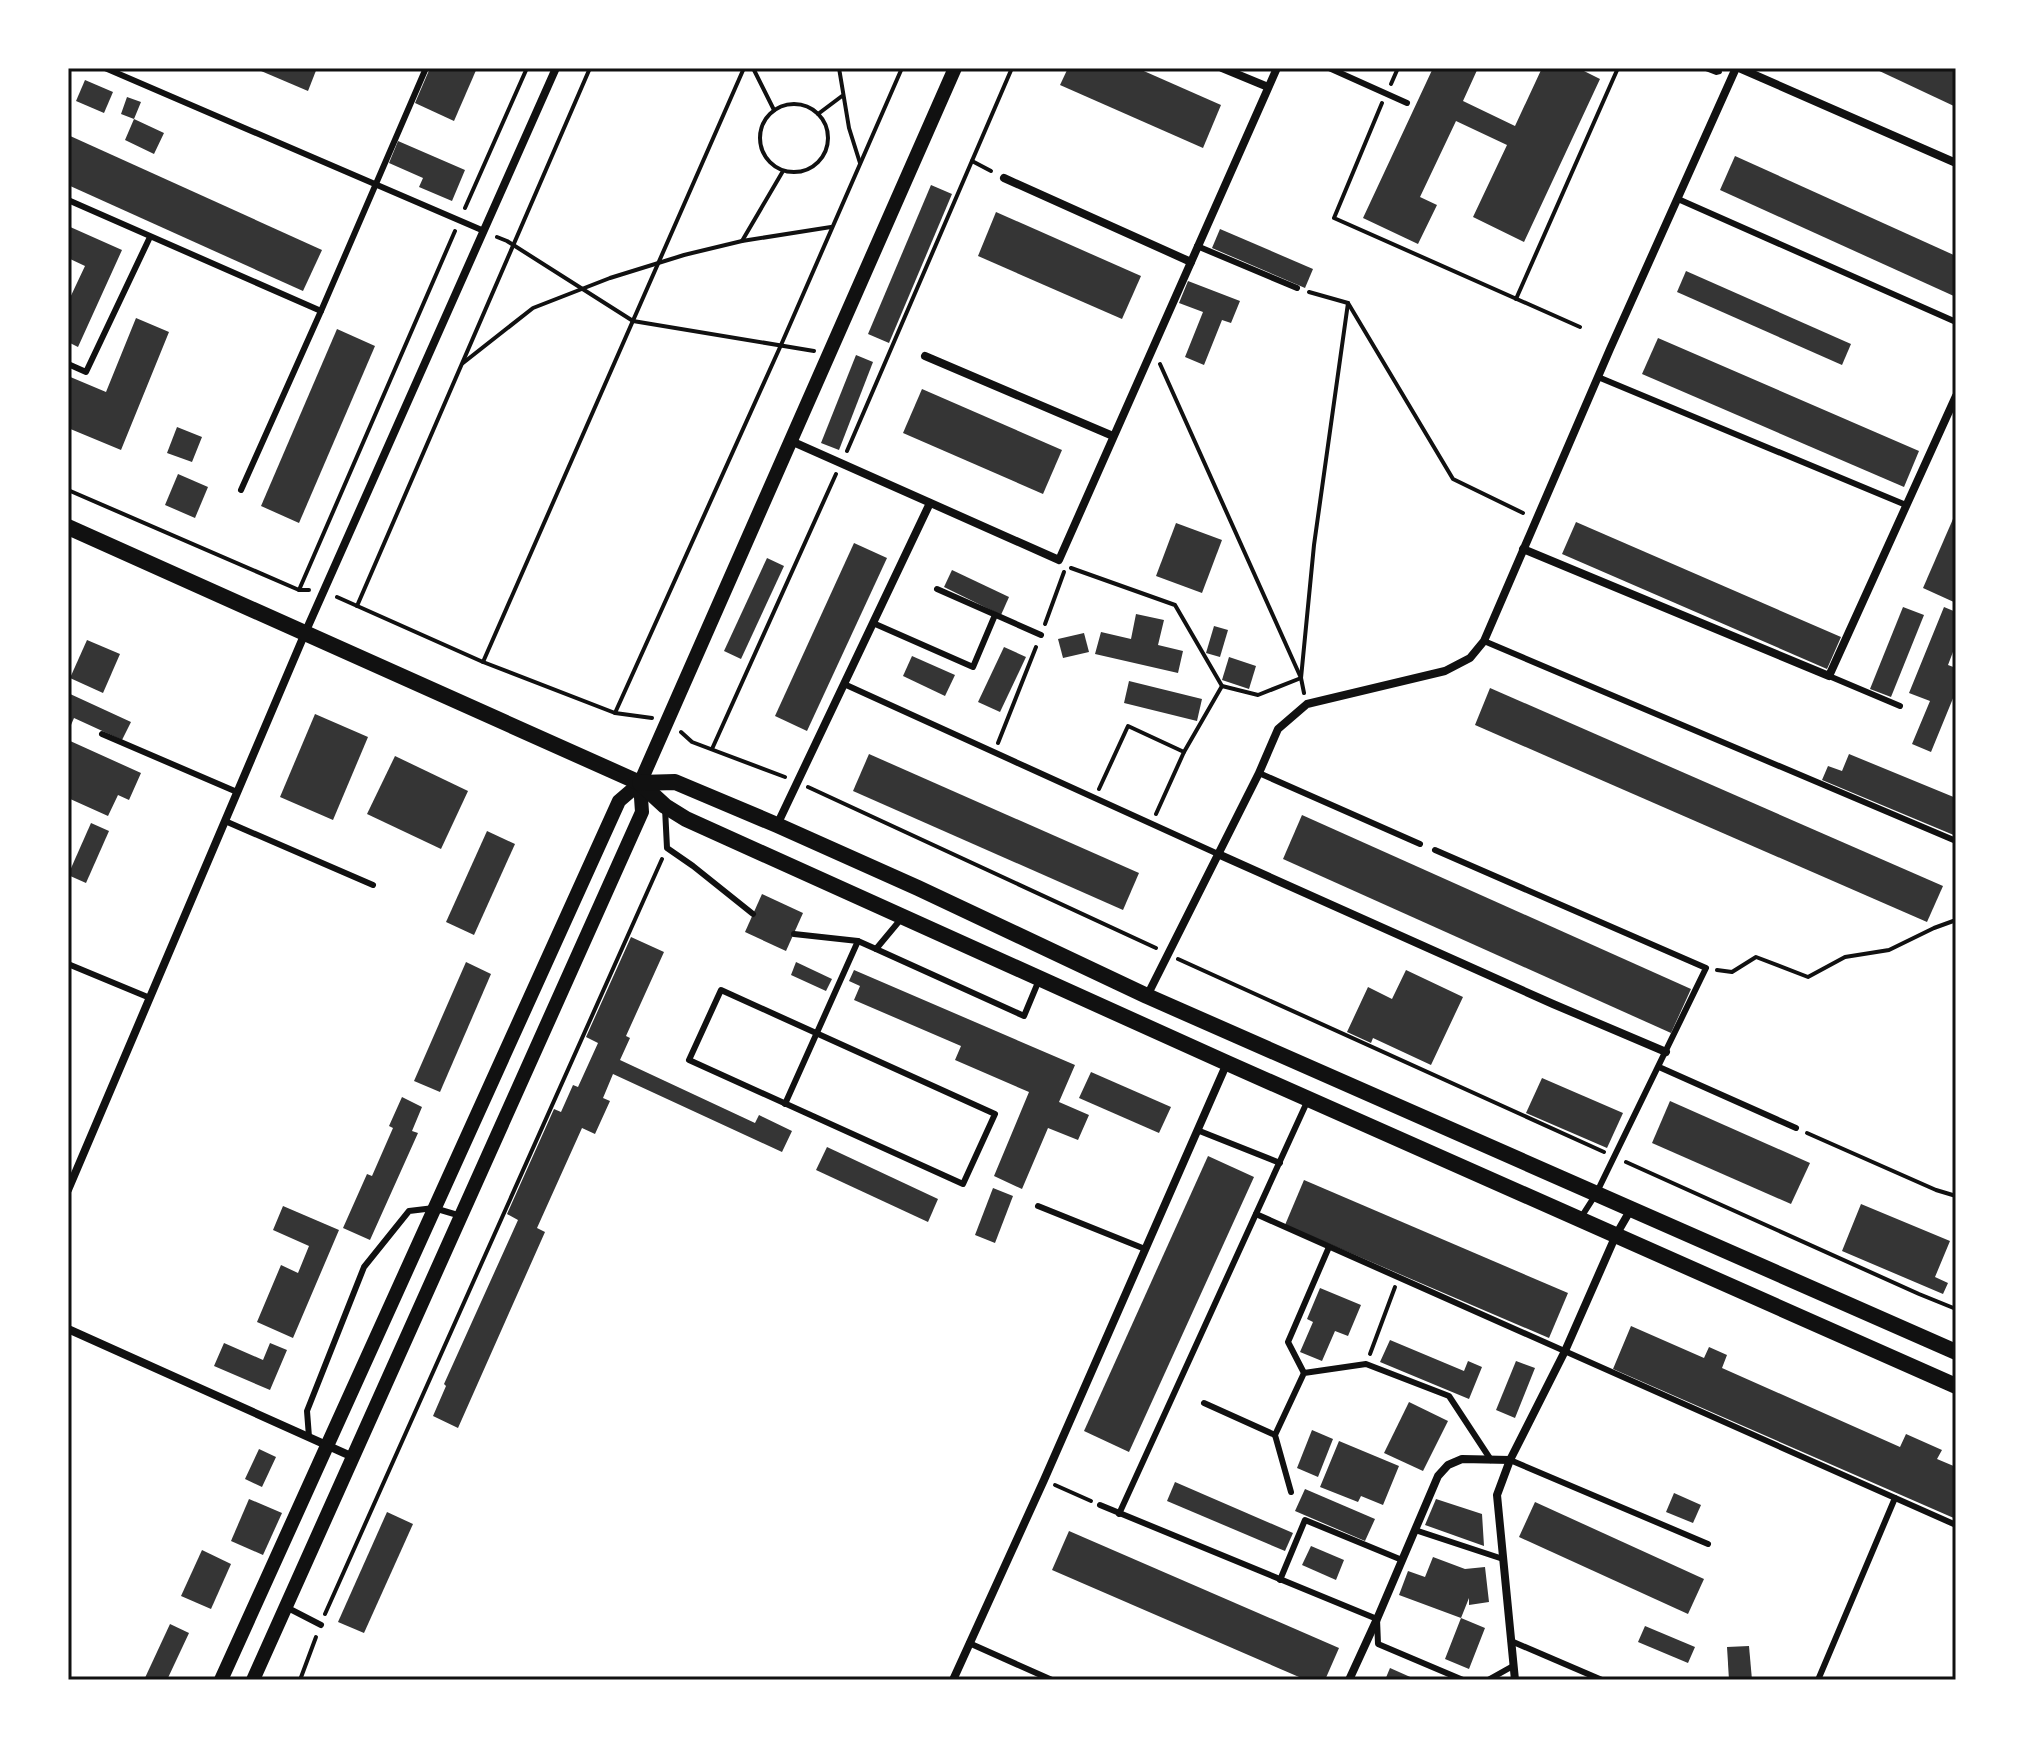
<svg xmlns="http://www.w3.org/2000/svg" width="2024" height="1748" viewBox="0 0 2024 1748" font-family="Manrope,sans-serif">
  <rect width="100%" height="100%" fill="#fff"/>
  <g fill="#353535">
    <path d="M254 68H317L308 91Z"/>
    <path d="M430 68H477L454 121 415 103Z"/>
    <path d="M1068 68H1137L1221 105 1203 148 1060 85Z"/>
    <path d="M1433 68H1478L1463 101 1515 126 1542 68H1578L1600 79 1524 242 1473 217 1507 145 1456 121 1420 197 1437 205 1418 244 1363 218Z"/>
    <path d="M1873 68H1956V107Z"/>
    <path d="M85 80 113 92 104 113 76 101Z"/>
    <path d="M127 97 141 102 134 119 164 133 154 154 125 140 134 119 121 114Z"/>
    <path d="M68 135 322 250 303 291 68 185Z"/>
    <path d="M398 141 465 170 452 201 419 187 423 178 389 163Z"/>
    <path d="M1735 156 1956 256V297L1720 190Z"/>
    <path d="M931 185 952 194 889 343 868 334Z"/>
    <path d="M996 212 1141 276 1122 319 978 256Z"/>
    <path d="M68 226 122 250 78 347 68 342V302L85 266 68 258Z"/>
    <path d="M1220 229 1313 269 1305 288 1212 248Z"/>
    <path d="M1686 271 1851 344 1842 365 1677 292Z"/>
    <path d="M1188 281 1240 301 1231 323 1222 320 1204 365 1185 357 1203 312 1179 303Z"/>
    <path d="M136 318 169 332 121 450 68 428V376L106 392Z"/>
    <path d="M337 329 375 346 299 523 261 506Z"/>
    <path d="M1658 338 1919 451 1904 487 1642 374Z"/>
    <path d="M856 355 873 362 839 450 821 443Z"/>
    <path d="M922 389 1062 450 1043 494 903 433Z"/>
    <path d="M177 427 202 437 192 462 167 453Z"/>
    <path d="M178 474 208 487 195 518 165 505Z"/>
    <path d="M1956 512V603L1923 588Z"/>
    <path d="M1576 522 1841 637 1827 669 1562 554Z"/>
    <path d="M1176 523 1222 540 1202 593 1156 576Z"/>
    <path d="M854 543 887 558 807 731 775 716Z"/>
    <path d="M767 558 784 566 741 659 724 651Z"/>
    <path d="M952 570 1009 597 1001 615 944 587Z"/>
    <path d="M1903 607 1924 615 1891 697 1870 689Z"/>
    <path d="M1944 607 1956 612V644L1948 665 1956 668V691L1931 752 1912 744 1930 701 1909 693Z"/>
    <path d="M1136 614 1164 620 1158 645 1183 651 1178 673 1095 654 1101 632 1131 639Z"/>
    <path d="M1214 626 1228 630 1220 657 1206 653Z"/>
    <path d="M1084 633 1089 652 1063 658 1058 639Z"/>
    <path d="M87 640 120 654 103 693 70 678Z"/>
    <path d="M1004 647 1026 657 1000 712 978 702Z"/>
    <path d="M912 656 955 675 945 696 903 676Z"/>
    <path d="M1229 657 1256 666 1249 689 1222 680Z"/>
    <path d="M1129 681 1202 699 1197 721 1124 703Z"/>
    <path d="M1490 688 1943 886 1927 922 1475 725Z"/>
    <path d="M68 693 131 722 122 740 74 718 68 732Z"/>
    <path d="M315 714 368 737 333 820 280 797Z"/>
    <path d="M68 740 141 773 129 800 118 795 108 816 68 798Z"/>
    <path d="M869 754 1139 873 1123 910 853 791Z"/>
    <path d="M1849 754 1956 798V836L1822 780 1828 766 1842 771Z"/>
    <path d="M395 756 468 791 441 849 367 814Z"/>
    <path d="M1302 815 1691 989 1671 1033 1283 859Z"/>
    <path d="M91 823 109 831 86 883 68 875Z"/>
    <path d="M487 831 515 844 474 935 446 922Z"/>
    <path d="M762 894 803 913 786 951 745 932Z"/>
    <path d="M631 937 664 952 626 1036 630 1038 620 1060 755 1123 759 1115 792 1131 782 1152 613 1074 603 1098 610 1101 595 1134 582 1128 537 1228 545 1232 458 1428 433 1416 446 1386 444 1384 518 1220 507 1214 554 1109 561 1112 573 1085 578 1087 598 1043 586 1037Z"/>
    <path d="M466 962 491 974 440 1092 414 1081Z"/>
    <path d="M796 962 832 979 826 991 791 975Z"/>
    <path d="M854 970 1075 1065 1059 1102 1089 1115 1078 1140 1048 1128 1022 1189 994 1176 1029 1092 955 1060 961 1046 854 1000 860 986 849 981Z"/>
    <path d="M1406 970 1463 997 1431 1065 1373 1038 1371 1043 1347 1032 1368 987 1392 999Z"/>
    <path d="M1091 1072 1171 1107 1159 1133 1079 1098Z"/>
    <path d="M1542 1078 1623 1113 1607 1148 1526 1113Z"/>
    <path d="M402 1097 422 1107 412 1131 418 1133 370 1240 343 1228 367 1174 372 1176 393 1128 389 1126Z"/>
    <path d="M1670 1101 1810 1163 1791 1204 1652 1143Z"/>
    <path d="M827 1147 938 1199 928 1222 816 1170Z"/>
    <path d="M1208 1156 1254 1177 1129 1452 1084 1431Z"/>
    <path d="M1304 1180 1568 1293 1549 1338 1285 1225Z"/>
    <path d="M993 1188 1013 1196 995 1243 975 1235Z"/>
    <path d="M1861 1204 1950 1241 1935 1277 1948 1283 1943 1294 1842 1251Z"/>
    <path d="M283 1206 339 1230 293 1338 257 1322 281 1265 298 1273 309 1246 273 1230Z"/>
    <path d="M1320 1288 1361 1305 1348 1336 1335 1331 1322 1361 1300 1352 1313 1322 1307 1319Z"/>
    <path d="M1631 1326 1704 1358 1709 1347 1727 1355 1722 1368 1900 1447 1906 1434 1942 1450 1937 1459 1956 1467V1519L1613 1369Z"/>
    <path d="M1390 1340 1464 1371 1468 1361 1482 1367 1469 1399 1380 1362Z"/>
    <path d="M224 1343 263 1360 270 1343 287 1350 270 1390 214 1366Z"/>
    <path d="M1516 1361 1535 1368 1515 1418 1496 1410Z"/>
    <path d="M1409 1402 1448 1421 1423 1471 1384 1453Z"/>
    <path d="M1312 1430 1333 1439 1318 1477 1297 1468Z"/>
    <path d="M1339 1441 1399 1466 1383 1505 1361 1496 1358 1502 1320 1487Z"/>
    <path d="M259 1449 276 1457 262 1487 245 1479Z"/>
    <path d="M1175 1482 1293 1533 1285 1551 1167 1501Z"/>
    <path d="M1305 1489 1375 1519 1365 1541 1295 1511Z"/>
    <path d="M1674 1493 1701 1505 1693 1523 1666 1512Z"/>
    <path d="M249 1499 282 1513 263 1555 231 1541Z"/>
    <path d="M1436 1499 1482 1514 1484 1546 1425 1525Z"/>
    <path d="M1535 1502 1704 1579 1688 1614 1519 1537Z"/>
    <path d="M387 1512 413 1524 364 1633 338 1622Z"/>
    <path d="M1069 1531 1339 1648 1325 1680H1306L1052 1570Z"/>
    <path d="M1311 1546 1344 1560 1336 1580 1302 1565Z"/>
    <path d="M202 1550 231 1564 211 1609 181 1596Z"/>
    <path d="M1433 1557 1465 1569 1485 1567 1489 1602 1469 1605V1598L1461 1618 1485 1628 1469 1669 1445 1659 1461 1618 1399 1595 1408 1571 1425 1577Z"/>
    <path d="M170 1624 189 1633 167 1680H144Z"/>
    <path d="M1645 1626 1695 1647 1688 1663 1638 1642Z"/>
    <path d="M1749 1646 1752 1680H1729L1727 1647Z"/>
    <path d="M1390 1668 1417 1680H1385Z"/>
  </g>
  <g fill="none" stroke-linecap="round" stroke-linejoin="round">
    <g stroke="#111" stroke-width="4">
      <path d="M753 68 774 110"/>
      <path d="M839 68 849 128 860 163"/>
      <path d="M1703 68 1716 73 1720 72"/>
      <path d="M1391 84 1398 68"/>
      <path d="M1382 103 1334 218 1580 327"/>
      <circle cx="794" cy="138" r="34"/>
      <path d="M818 114 842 96"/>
      <path d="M972 161 991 171"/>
      <path d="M465 208 527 68"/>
      <path d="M497 237 507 241 633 321 814 351"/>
      <path d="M742 241 783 171"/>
      <path d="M1309 292 1348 303 1453 479 1523 513"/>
      <path d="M1516 299 1618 68"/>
      <path d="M463 363 533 308 610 278 684 255 742 241 831 227"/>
      <path d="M847 451 1012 68"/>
      <path d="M68 490 299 590H309"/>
      <path d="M1071 568 1175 605 1222 686 1258 695 1301 678 1160 364"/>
      <path d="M299 590 455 231"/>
      <path d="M337 597 483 662 615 713 652 718"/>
      <path d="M357 606 590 68"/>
      <path d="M1045 624 1064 572"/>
      <path d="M483 662 744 68"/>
      <path d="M1304 693 1301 678 1314 545 1348 303"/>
      <path d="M615 713 781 345 902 68"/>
      <path d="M681 732 692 742 785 777"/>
      <path d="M998 743 1036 647"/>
      <path d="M712 749 836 474"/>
      <path d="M1184 752 1222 686"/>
      <path d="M808 787 1156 948"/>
      <path d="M1099 789 1128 726 1184 752 1156 814"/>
      <path d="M1178 959 1604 1152"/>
      <path d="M1717 970 1732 972 1756 957 1808 977 1845 957 1889 950 1934 928 1956 920"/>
      <path d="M1807 1133 1936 1190 1956 1196"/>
      <path d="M1626 1162 1919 1294 1956 1309"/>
      <path d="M1370 1354 1395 1287"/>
      <path d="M1055 1485 1091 1501"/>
      <path d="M325 1614 662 859"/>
      <path d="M300 1680 316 1637"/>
    </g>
    <g stroke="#111" stroke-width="6">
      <path d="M105 68 484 231"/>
      <path d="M1329 68 1407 103"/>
      <path d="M1678 199 1956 322"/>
      <path d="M68 200 321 311"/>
      <path d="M1197 246 1297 288"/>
      <path d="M68 364 86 372 150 237"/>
      <path d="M1598 377 1906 505"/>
      <path d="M241 490 321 311 426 68"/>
      <path d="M937 589 1041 635"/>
      <path d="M873 623 973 667 995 615"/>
      <path d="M1484 641 1956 841"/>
      <path d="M1829 676 1900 706"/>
      <path d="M844 684 1218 854"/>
      <path d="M102 734 237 792"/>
      <path d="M1259 773 1420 844"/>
      <path d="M665 808 667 848 693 866 753 914"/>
      <path d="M225 821 373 885"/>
      <path d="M1435 850 1706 968 1596 1194 1580 1219"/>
      <path d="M901 919 876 949 1024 1016 1039 980"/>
      <path d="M794 934 858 941 876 949"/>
      <path d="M68 964 150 998"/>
      <path d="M721 990 995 1114 963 1184 689 1060Z"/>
      <path d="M1659 1067 1796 1128"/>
      <path d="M785 1104 858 941"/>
      <path d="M1197 1130 1280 1163"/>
      <path d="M1038 1206 1145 1249"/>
      <path d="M1256 1214 1956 1525"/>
      <path d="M1304 1373 1288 1342 1329 1247"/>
      <path d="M1204 1403 1275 1435"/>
      <path d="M309 1437 307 1411 364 1267 409 1211 434 1208 461 1216"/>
      <path d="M1510 1460 1708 1544"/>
      <path d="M1291 1492 1275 1435 1304 1373 1366 1364 1449 1396 1491 1460"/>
      <path d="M1100 1505 1377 1619 1378 1644 1463 1680"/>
      <path d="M1119 1514 1307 1102"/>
      <path d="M1415 1530 1503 1559"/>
      <path d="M1280 1580 1305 1520 1402 1560"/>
      <path d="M288 1608 321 1625"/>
      <path d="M1511 1641 1602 1680"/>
      <path d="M969 1643 1052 1680"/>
      <path d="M1488 1680 1513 1666"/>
      <path d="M1818 1680 1895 1498"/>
    </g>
    <g stroke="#111" stroke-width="8">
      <path d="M1222 68 1268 87"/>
      <path d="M1739 68 1956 163"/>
      <path d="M1004 178 1191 262"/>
      <path d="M925 356 1113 436"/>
      <path d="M791 441 1059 560 1277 68"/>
      <path d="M1523 549 1829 676 1956 396"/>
      <path d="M777 825 930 503"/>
      <path d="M1218 854 1553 1004 1666 1052"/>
      <path d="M1147 996 1259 773 1278 729 1307 704 1445 671 1470 658 1484 641 1610 349 1736 68"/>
      <path d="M68 1190 305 633 556 68"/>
      <path d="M68 1329 353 1457"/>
      <path d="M953 1680 1044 1480 1227 1063"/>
      <path d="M1349 1680 1377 1619 1438 1476 1448 1465 1462 1459 1510 1460"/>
      <path d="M1515 1680 1497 1495 1510 1460 1565 1351 1616 1235 1631 1209"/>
    </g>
    <g stroke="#111" stroke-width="14">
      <path d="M221 1680 619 801 640 783 955 68"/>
      <path d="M253 1680 642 812 640 783"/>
    </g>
    <g stroke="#111" stroke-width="16">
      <path d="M68 527 640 783 665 806 686 819 1227 1063 1956 1386"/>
      <path d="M640 783 675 782 777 825 918 888 1147 996 1956 1352"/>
    </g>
  </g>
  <rect width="2024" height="1748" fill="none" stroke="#ffffff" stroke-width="140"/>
  <rect x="70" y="70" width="1884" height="1608" fill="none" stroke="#111" stroke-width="3"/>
</svg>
